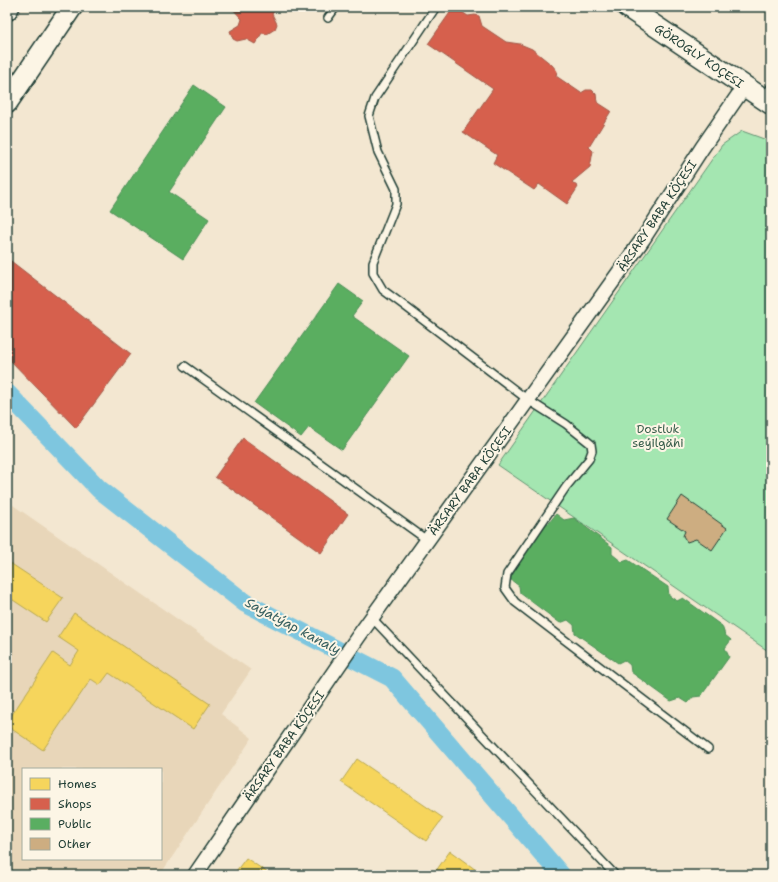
<svg xmlns="http://www.w3.org/2000/svg" width="778" height="882" viewBox="0 0 778 882" font-family="'Shantell Sans',sans-serif">
  <rect width="100%" height="100%" fill="#f3e7d1"/>
  <filter id="ink" filterUnits="userSpaceOnUse"><feTurbulence type="fractalNoise" baseFrequency=".025" numOctaves="2"/><feDisplacementMap in="SourceGraphic" scale="8" xChannelSelector="R" yChannelSelector="G"/><feConvolveMatrix kernelMatrix="1 2 1 2 8 2 1 2 1" color-interpolation-filters="sRGB"/></filter>
  <g filter="url(#ink)">
    <path fill="#e8d6b9" fill-rule="evenodd" d="M7 501 251 670 221 714 252 738 160 875H7ZM23 769H161V859H23Z"/>
    <path fill="#a4e6b1" stroke="#629272" d="M742 131 764 139 771 144V653L498 465 722 145Z"/>
    <g fill="#f6d55c" stroke="#b6a750">
      <path d="M7 561 63 598 46 622 7 596Z"/>
      <path d="M74 613 210 704 193 729 109 673 100 685 91 679 43 750 7 726V722L53 653 70 665 79 651 58 637Z"/>
      <path d="M357 759 443 818 426 841 341 782Z"/>
      <path d="M450 851 483 875H433Z"/>
      <path d="M246 858 271 875H233Z"/>
    </g>
    <g fill="#d6604d" stroke="#9f5646">
      <path d="M231 7H277L272 14 277 24 275 29 267 34 262 33 255 44 246 39 237 41 233 39 230 31 240 25 242 19Z"/>
      <path d="M454 7 468 16 475 15 479 16 482 26 506 42 520 44 532 49 552 65 557 71 556 76 581 93 586 90H592L596 94 597 102 611 111 589 147 593 151 590 167 572 182 578 187 567 204 539 184 534 190 493 163 497 155 463 132 493 89 428 44Z"/>
      <path d="M7 258 131 354 76 428 7 357Z"/>
      <path d="M243 438 348 514 321 553 215 477Z"/>
    </g>
    <g fill="#5aae61" stroke="#488c54">
      <path d="M194 85 226 107 169 192 209 219 183 259 110 210Z"/>
      <path d="M339 284 363 301 352 316 409 356 342 450 309 427 301 437 254 403Z"/>
      <path d="M556 514 564 520 574 518 612 547V554L622 562 628 560 668 587 669 596 677 601 683 598 722 626 725 635 731 640 725 648 729 657 701 696 693 697 688 703 680 698 671 701 631 672 630 665 624 660 618 663 575 633 574 625 568 620 560 623 520 593 519 586 510 579 516 569 513 561 541 524 549 523Z"/>
    </g>
    <g fill="none" stroke-linecap="round" stroke-linejoin="round">
      <path stroke="#7ec6df" stroke-width="19" d="M7 393 99 489 245 603 392 678 561 875"/>
    </g>
    <path fill="#cdad81" stroke="#1f3d34" d="M682 496 727 528 712 550 696 539 687 542 683 536 685 531 667 519Z"/>
    <g fill="none" stroke-linecap="round" stroke-linejoin="round">
      <defs>
        <g id="lane">
          <path d="M436 7 375 98 369 116 378 152 396 189V204L373 262V273L383 290 406 307 528 400 566 424 591 444 592 451 589 459 566 487 507 574 505 588 515 602 708 749"/>
          <path d="M328 18 336 7"/>
          <path d="M764 97 771 87"/>
          <path d="M185 366 427 540"/>
          <path d="M372 618 615 875"/>
        </g>
        <path id="street" d="M195 875 358 637 643 239 702 148 744 87"/>
        <g id="secondary">
          <path d="M627 7 771 104"/>
          <path d="M7 10 9 7"/>
          <path d="M7 103 72 7"/>
        </g>
      </defs>
      <use href="#lane" stroke="#1f3d34" stroke-width="10"/>
      <use href="#street" stroke="#1f3d34" stroke-width="17"/>
      <use href="#secondary" stroke="#1f3d34" stroke-width="23"/>
      <use href="#lane" stroke="#fcf5e5" stroke-width="7"/>
      <use href="#street" stroke="#fcf5e5" stroke-width="14"/>
      <use href="#secondary" stroke="#fcf5e5" stroke-width="20"/>
    </g>
  </g>
  <g text-anchor="middle" dominant-baseline="central" stroke-width="4" stroke-linejoin="round" paint-order="stroke">
    <g font-size="12" fill="#1f3d34" stroke="#fcf5e5">
      <text transform="translate(699 56) rotate(34)">GÖROGLY KOÇESI</text>
      <text transform="translate(657 216) rotate(-56)">ÄRSARY BABA KÖÇESI</text>
      <text transform="translate(470 481) rotate(-54)">ÄRSARY BABA KÖÇESI</text>
      <text transform="translate(284 746) rotate(-55)">ÄRSARY BABA KÖÇESI</text>
    </g>
    <g font-size="12" fill="#3a5f4d" stroke="#fcf5e5">
      <text x="658" y="429">Dostluk<tspan x="658" dy="14">seýilgähi</tspan></text>
    </g>
    <g font-size="13" font-style="italic" fill="#375f5f" stroke="#fcf5e5">
      <text transform="translate(293 626) rotate(28)">Saýatýap kanaly</text>
    </g>
  </g>
  <rect width="778" height="882" fill="none" stroke="#fcf5e5" stroke-width="24"/>
  <rect x="12" y="12" width="754" height="858" fill="none" stroke="#1f3d34" stroke-width="1.5" filter="url(#ink)"/>
  <rect x="22" y="768" width="140" height="92" fill="#fcf5e5" stroke="#a4ab9e"/>
  <rect x="30" y="778" width="20" height="12" fill="#f6d55c" stroke="#a4ab9e"/>
  <text x="58" y="788" font-size="12" fill="#1f3d34">Homes</text>
  <rect x="30" y="798" width="20" height="12" fill="#d6604d" stroke="#a4ab9e"/>
  <text x="58" y="808" font-size="12" fill="#1f3d34">Shops</text>
  <rect x="30" y="818" width="20" height="12" fill="#5aae61" stroke="#a4ab9e"/>
  <text x="58" y="828" font-size="12" fill="#1f3d34">Public</text>
  <rect x="30" y="838" width="20" height="12" fill="#cdad81" stroke="#a4ab9e"/>
  <text x="58" y="848" font-size="12" fill="#1f3d34">Other</text>
</svg>
